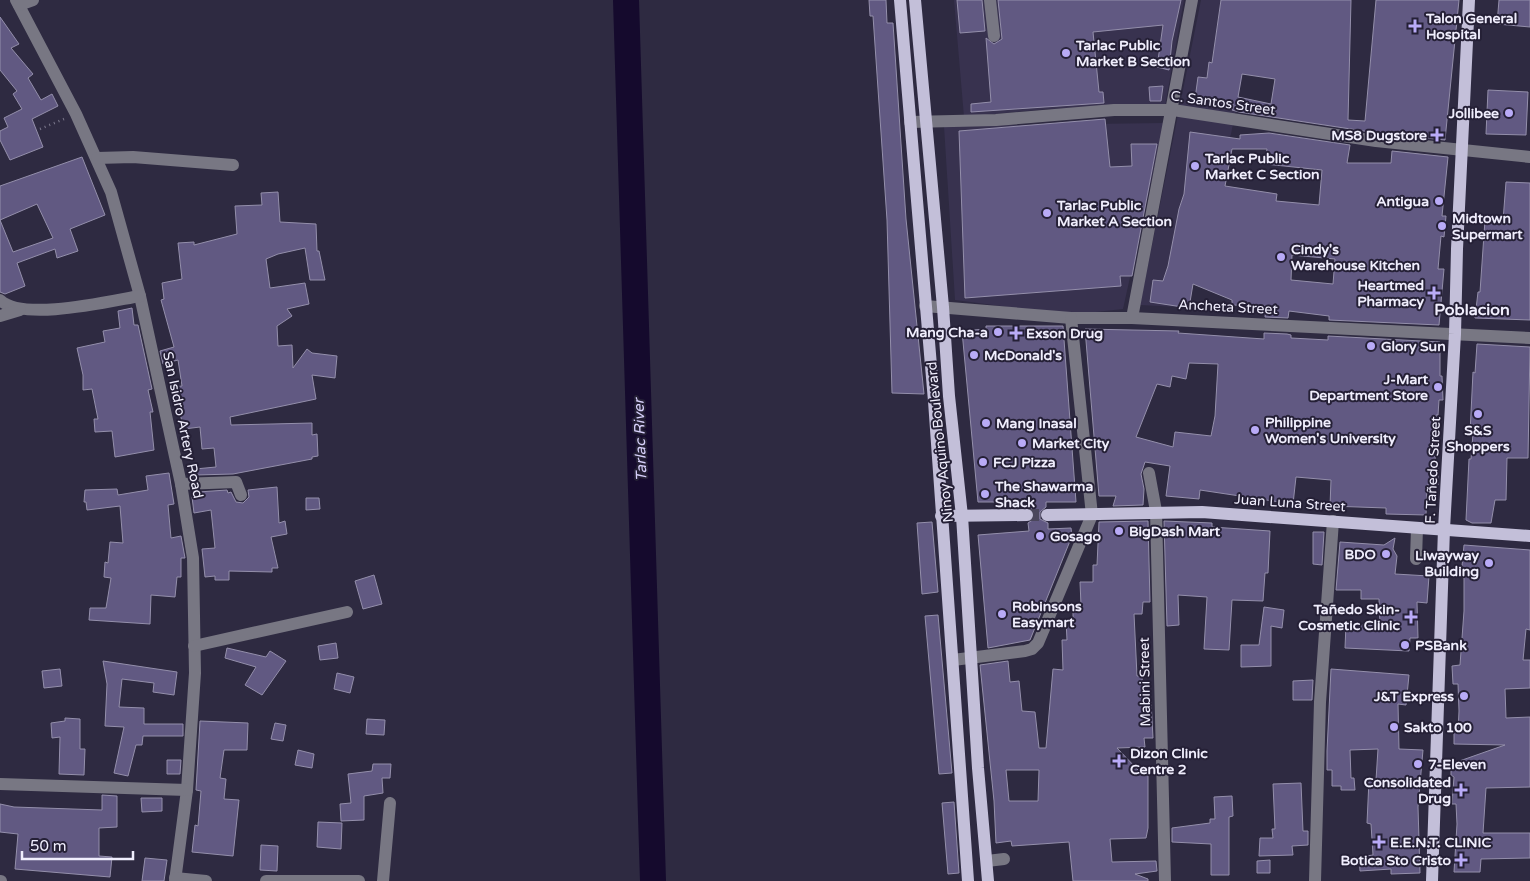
<svg xmlns="http://www.w3.org/2000/svg" width="1530" height="881" viewBox="0 0 1530 881" font-family="'Varela Round',sans-serif">
  <rect width="100%" height="100%" fill="#2e2a41"/>
  <g fill="#38324f">
    <path d="M954 0H1184L1165 106 1048 109 964 117Z"/>
    <path d="M1201 0H1258L1231 134 1178 307 1140 305Z"/>
    <path d="M1164 123 1123 309 1069 315 955 300 944 126Z"/>
  </g>
  <g fill="none" stroke-linecap="round" stroke-linejoin="round">
    <path stroke="#150a2d" stroke-width="26" d="M626 0 653 881"/>
  </g>
  <g fill="#615982" stroke="#948fab" fill-rule="evenodd">
    <path d="M869 0H886L887 23H893L906 219 924 394 892 393 887 220 873 16H870Z"/>
    <path d="M957 0H982L985 31 960 33Z"/>
    <path d="M998 0H1181L1172 41 1169 70 1157 67 1163 25 1093 32 1099 92H1103L1104 103 971 112V104L991 102 986 38 994 44 1002 39Z"/>
    <path d="M1221 0H1351L1348 120 1365 121 1376 0H1459L1445 140 1377 133 1239 112 1232 110 1234 105 1195 99 1198 77 1207 78 1209 62 1212 63ZM1242 74 1275 79 1271 104 1238 97Z"/>
    <path d="M1499 0H1530V27L1497 24Z"/>
    <path d="M0 17 19 44 11 48 33 74 28 78 41 100 52 94 58 106 32 119 43 147 10 160 0 140V131L8 127 4 118 22 109 13 94 17 91 0 70Z"/>
    <path d="M1163 86 1161 101H1150L1149 87Z"/>
    <path d="M1488 90 1528 92 1526 135 1486 134Z"/>
    <path d="M1105 119 1110 167 1132 166 1131 144H1157L1132 276H1120L1121 286 965 298 959 131Z"/>
    <path d="M1190 132 1240 139V135L1269 133 1350 145 1347 163H1391L1392 151 1448 157 1442 216H1446L1444 237 1441 236 1438 269H1444L1439 325 1329 320V316L1289 311 1288 318 1265 317 1266 306 1232 305V300L1193 284 1189 308 1150 302 1153 280 1163 281 1168 266 1179 209 1184 194ZM1232 149H1267L1265 164 1322 170 1319 205 1276 201 1277 194 1225 186ZM1292 255 1335 259 1333 284 1291 280Z"/>
    <path d="M82 157 105 215 70 229 78 251 57 258 55 249 17 263 25 286 5 294 0 292V220L13 252 53 238 37 204 0 220V186Z"/>
    <path d="M1506 182 1530 183V320L1475 318 1478 292H1480L1485 220 1503 221Z"/>
    <path d="M278 192 280 222 316 224 317 251H319L325 280H310L305 248 278 254 266 259 270 288 305 283 309 304 287 309 292 316 277 326 278 346 292 345 293 368 307 349 312 353 337 356 335 378 312 375 316 399 230 417 231 425 312 423V435L317 434 318 456 312 457V459L233 474 196 475 195 469 216 467 214 448 202 449 200 427 184 429 173 387 182 386 178 360 163 364 160 351 174 347 161 300 164 299 162 283 182 279 178 243 194 242V245L237 234 235 206 262 205 261 193Z"/>
    <path d="M132 308 134 325H138L152 389 148 390 153 412H150L154 450 115 457 112 431 95 432 94 419H98L92 389 83 390V375L77 348 105 342 103 331 120 328 118 311Z"/>
    <path d="M986 326H1063L1076 502H1046V507L1040 512V519L1048 523V529L1071 528 1072 536 1030 640 988 648 978 535 1029 531 1028 523 1034 519 1035 515 1031 508 1026 507V502H978L962 331 986 329Z"/>
    <path d="M1085 329 1179 331 1178 333 1264 339V333L1287 334 1291 335V338L1328 340V336L1440 342V376H1442L1443 400H1439L1438 415H1436L1435 463H1438V485H1427L1426 515 1386 514V508L1330 506 1331 480 1296 477 1293 504 1200 490 1199 499 1166 496 1170 466 1145 462 1141 474 1144 489 1143 505 1113 506 1116 496H1099ZM1189 363 1218 364 1215 416 1211 436 1175 432 1173 447 1136 437 1157 384 1170 387 1172 376 1186 379Z"/>
    <path d="M1477 344 1530 347 1528 458H1507L1506 500H1495L1491 523H1472L1466 520 1469 459H1471L1473 433H1470L1473 372 1475 373Z"/>
    <path d="M169 473 174 504 168 505 171 538 181 536 185 558H181V577H177L175 597 151 595 150 624 89 620 90 608H106L111 578 104 577 105 562 108 563 110 542 123 543 120 506 87 510 86 502H84L85 490 117 489 118 495 148 490 146 476Z"/>
    <path d="M277 487 279 523 285 521 287 534 271 537 278 568H272V572L229 571V580H215V576L205 577 202 549 215 548 211 510 194 513 192 497 198 496V492L227 490 228 493 231 492 236 502 243 503 249 497 248 490Z"/>
    <path d="M306 498H319L320 509 306 510Z"/>
    <path d="M1148 521 1150 602H1143L1142 614H1134L1137 676H1142L1143 703 1151 701 1153 738H1144L1145 747 1117 748 1138 770 1148 769V828L1146 838 1110 839 1112 862 1156 861 1157 871 1135 874 1148 879V881H1073L1069 842 1012 846 1011 841 996 843 994 801 980 665 1008 661 1010 682 1019 681 1022 711 1035 712 1039 748H1046L1053 669 1063 670 1062 640H1067L1066 620H1073V605H1081L1080 582H1093V565H1097L1099 522ZM1006 770H1039L1038 801H1009Z"/>
    <path d="M1164 521 1212 523V527L1270 531 1268 573H1265L1263 601 1232 600 1229 650 1204 649 1207 597 1178 595 1179 625 1167 626Z"/>
    <path d="M932 522 938 592 922 594 917 523Z"/>
    <path d="M1313 532H1324L1322 565 1313 564Z"/>
    <path d="M1395 538 1393 549 1397 556 1395 574 1429 576 1427 603 1417 602 1418 638H1410L1409 651 1345 648 1346 624 1380 626 1379 599H1361V590H1336L1340 542 1384 545Z"/>
    <path d="M1464 545 1530 550V630L1526 629 1523 660H1530V688L1505 689 1506 718 1530 717V787L1486 788 1483 833H1530V858L1481 859 1480 872H1454L1457 824 1456 804H1452L1454 777 1451 775V764L1505 745 1454 744V732H1458L1459 711 1458 684H1453L1452 666 1460 665 1464 611V578L1461 577Z"/>
    <path d="M374 575 382 604 363 609 355 581Z"/>
    <path d="M1264 607 1284 610 1282 628 1271 626V666L1241 667V645H1259Z"/>
    <path d="M938 615 952 773 939 774 925 616Z"/>
    <path d="M336 643 338 658 320 660 318 646Z"/>
    <path d="M227 648 266 657 270 651 286 661 262 695 245 685 256 667 225 658Z"/>
    <path d="M103 661 177 672 174 695 153 692 154 683 122 679 119 707 144 708V724H183V736H143L142 745H136L128 776 114 773 124 727 105 726 107 684Z"/>
    <path d="M60 669 62 686 44 688 42 671Z"/>
    <path d="M1331 669 1409 675 1406 705 1398 704 1399 749 1423 750 1418 807 1420 873 1391 874V869L1360 871 1359 857 1373 855 1371 824 1367 823 1369 780H1376L1378 749 1350 750 1351 778H1354L1355 790H1341V786H1332V770H1327V751Z"/>
    <path d="M337 673 354 677 350 693 334 689Z"/>
    <path d="M1313 680 1312 700H1293V681Z"/>
    <path d="M65 718 80 719V749H85L84 775 59 774 60 737 52 738 51 723 65 721Z"/>
    <path d="M367 719 385 720 384 735 366 734Z"/>
    <path d="M200 721 248 723 247 750H224L220 778 226 779 224 799 239 800 233 856 192 852 195 825 198 826 201 791 196 790Z"/>
    <path d="M275 723 286 725 283 741 271 739Z"/>
    <path d="M298 750 314 754 312 768 295 765Z"/>
    <path d="M167 760H181L180 774H167Z"/>
    <path d="M373 764H391L390 778H382L383 793 364 796V820L341 821 340 804 351 803 348 774 372 771Z"/>
    <path d="M1301 783 1303 831H1308V845L1292 846 1293 855 1259 856 1260 838H1273L1272 829H1275L1273 784Z"/>
    <path d="M102 795 117 796V827L99 828V856L112 857 110 877 15 869 18 834 0 832V804L14 807 102 810Z"/>
    <path d="M1232 796 1233 816 1229 817V875H1211V844L1172 842V828L1210 823V819H1215L1214 797Z"/>
    <path d="M141 798H162V811L142 812Z"/>
    <path d="M954 802 959 873 948 874 942 803Z"/>
    <path d="M318 822 342 823 341 849 317 847Z"/>
    <path d="M261 845 278 846 277 871 260 870Z"/>
    <path d="M145 858 167 860 164 881H142Z"/>
    <path d="M1270 860V873H1257V861Z"/>
  </g>
  <g fill="none" stroke-linecap="round" stroke-linejoin="round">
    <path stroke="#4b475d" stroke-width="12" stroke-dasharray="12 6" stroke-linecap="butt" d="M1027 515H1047"/>
    <path stroke="#7a778b" stroke-width="2.5" stroke-dasharray="1 4" stroke-linecap="butt" d="M40 129 64 119"/>
    <g stroke="#787783" stroke-width="12">
      <path d="M16 0 76 114 111 192 140 296 181 484 193 558 195 673 187 790 175 881"/>
      <path d="M990 0 994 36"/>
      <path d="M19 5 33 0"/>
      <path d="M910 122 996 120 1114 110H1173L1376 141 1530 157"/>
      <path d="M97 158 133 157 233 165"/>
      <path d="M0 300C23 322 110 301 140 296"/>
      <path d="M925 306 1071 318H1132L1530 338"/>
      <path d="M0 316 20 310"/>
      <path d="M1132 318 1192 0"/>
      <path d="M1149 473 1156 511 1165 881"/>
      <path d="M181 484 236 482 241 495"/>
      <path d="M1416 559 1417 528"/>
      <path d="M194 646 347 612"/>
      <path d="M953 660 1025 651 1032 649 1038 643 1092 515 1071 318"/>
      <path d="M0 784 187 790"/>
      <path d="M987 861 1004 859"/>
      <path d="M175 878 206 881"/>
      <path d="M0 881H1"/>
      <path d="M266 881H359"/>
      <path d="M383 881 390 803"/>
      <path d="M1315 881 1320 702 1333 521"/>
    </g>
    <g stroke="#c3bfd9" stroke-width="12">
      <path d="M900 0 934 401 968 881"/>
      <path d="M915 0 943 307 949 396 962 516 978 768 988 881"/>
      <path d="M1047 515 1202 512 1530 536"/>
      <path d="M941 516 1027 515"/>
      <path d="M1432 881 1444 529 1455 334 1457 249 1469 0"/>
    </g>
  </g>
  <g fill="#b9abf7" stroke="#252036" stroke-width="2">
    <path d="M1412.5 18.5h5v5h5v5h-5v5h-5v-5h-5v-5h5z"/>
    <circle cx="1066" cy="53" r="5"/>
    <circle cx="1509" cy="113" r="5"/>
    <path d="M1434.5 127.5h5v5h5v5h-5v5h-5v-5h-5v-5h5z"/>
    <circle cx="1195" cy="166" r="5"/>
    <circle cx="1439" cy="201" r="5"/>
    <circle cx="1047" cy="213" r="5"/>
    <circle cx="1442" cy="226" r="5"/>
    <circle cx="1281" cy="257" r="5"/>
    <path d="M1431.5 285.5h5v5h5v5h-5v5h-5v-5h-5v-5h5z"/>
    <circle cx="998" cy="332" r="5"/>
    <path d="M1013.5 325.5h5v5h5v5h-5v5h-5v-5h-5v-5h5z"/>
    <circle cx="1371" cy="346" r="5"/>
    <circle cx="974" cy="355" r="5"/>
    <circle cx="1438" cy="387" r="5"/>
    <circle cx="1478" cy="414" r="5"/>
    <circle cx="986" cy="423" r="5"/>
    <circle cx="1255" cy="430" r="5"/>
    <circle cx="1022" cy="443" r="5"/>
    <circle cx="983" cy="462" r="5"/>
    <circle cx="985" cy="494" r="5"/>
    <circle cx="1119" cy="531" r="5"/>
    <circle cx="1040" cy="536" r="5"/>
    <circle cx="1386" cy="554" r="5"/>
    <circle cx="1489" cy="563" r="5"/>
    <circle cx="1002" cy="614" r="5"/>
    <path d="M1408.5 609.5h5v5h5v5h-5v5h-5v-5h-5v-5h5z"/>
    <circle cx="1405" cy="645" r="5"/>
    <circle cx="1464" cy="696" r="5"/>
    <circle cx="1394" cy="727" r="5"/>
    <path d="M1116.5 753.5h5v5h5v5h-5v5h-5v-5h-5v-5h5z"/>
    <circle cx="1418" cy="764" r="5"/>
    <path d="M1458.5 782.5h5v5h5v5h-5v5h-5v-5h-5v-5h5z"/>
    <path d="M1376.5 834.5h5v5h5v5h-5v5h-5v-5h-5v-5h5z"/>
    <path d="M1458.5 852.5h5v5h5v5h-5v5h-5v-5h-5v-5h5z"/>
  </g>
  <g text-anchor="middle" dominant-baseline="central" stroke-width="4" stroke-linejoin="round" paint-order="stroke">
    <g font-size="14" font-weight="bold" fill="#f0eefd" stroke="#252036" text-anchor="start">
      <text x="1426" y="18">Talon General<tspan x="1426" dy="16">Hospital</tspan></text>
      <text x="1076" y="45">Tarlac Public<tspan x="1076" dy="16">Market B Section</tspan></text>
      <text x="1499" y="113" text-anchor="end">Jollibee</text>
      <text x="1427" y="135" text-anchor="end">MS8 Dugstore</text>
      <text x="1205" y="158">Tarlac Public<tspan x="1205" dy="16">Market C Section</tspan></text>
      <text x="1429" y="201" text-anchor="end">Antigua</text>
      <text x="1057" y="205">Tarlac Public<tspan x="1057" dy="16">Market A Section</tspan></text>
      <text x="1452" y="218">Midtown<tspan x="1452" dy="16">Supermart</tspan></text>
      <text x="1291" y="249">Cindy's<tspan x="1291" dy="16">Warehouse Kitchen</tspan></text>
      <text x="1424" y="285" text-anchor="end">Heartmed<tspan x="1424" dy="16">Pharmacy</tspan></text>
      <text x="988" y="332" text-anchor="end">Mang Cha-a</text>
      <text x="1026" y="333">Exson Drug</text>
      <text x="1381" y="346">Glory Sun</text>
      <text x="984" y="355">McDonald's</text>
      <text x="1428" y="379" text-anchor="end">J-Mart<tspan x="1428" dy="16">Department Store</tspan></text>
      <text x="1265" y="422">Philippine<tspan x="1265" dy="16">Women's University</tspan></text>
      <text x="996" y="423">Mang Inasal</text>
      <text x="1478" y="430" text-anchor="middle">S&amp;S<tspan x="1478" dy="16">Shoppers</tspan></text>
      <text x="1032" y="443">Market City</text>
      <text x="993" y="462">FCJ Pizza</text>
      <text x="995" y="486">The Shawarma<tspan x="995" dy="16">Shack</tspan></text>
      <text x="1129" y="531">BigDash Mart</text>
      <text x="1050" y="536">Gosago</text>
      <text x="1376" y="554" text-anchor="end">BDO</text>
      <text x="1479" y="555" text-anchor="end">Liwayway<tspan x="1479" dy="16">Building</tspan></text>
      <text x="1012" y="606">Robinsons<tspan x="1012" dy="16">Easymart</tspan></text>
      <text x="1400" y="609" text-anchor="end">Tañedo Skin-<tspan x="1400" dy="16">Cosmetic Clinic</tspan></text>
      <text x="1415" y="645">PSBank</text>
      <text x="1454" y="696" text-anchor="end">J&amp;T Express</text>
      <text x="1404" y="727">Sakto 100</text>
      <text x="1130" y="753">Dizon Clinic<tspan x="1130" dy="16">Centre 2</tspan></text>
      <text x="1428" y="764">7-Eleven</text>
      <text x="1451" y="782" text-anchor="end">Consolidated<tspan x="1451" dy="16">Drug</tspan></text>
      <text x="1390" y="842">E.E.N.T. CLINIC</text>
      <text x="1451" y="860" text-anchor="end">Botica Sto Cristo</text>
    </g>
    <g font-size="14" fill="#f0eefd" stroke="#252036">
      <text transform="translate(1223 103) rotate(8)">C. Santos Street</text>
      <text transform="translate(1228 307) rotate(3)">Ancheta Street</text>
      <text transform="translate(183 425) rotate(78)">San Isidro Artery Road</text>
      <text transform="translate(940 442) rotate(-96)">Ninoy Aquino Boulevard</text>
      <text transform="translate(1433 470) rotate(-87)">F. Tañedo Street</text>
      <text transform="translate(1290 503) rotate(4)">Juan Luna Street</text>
      <text transform="translate(1145 682) rotate(-91)">Mabini Street</text>
    </g>
    <g font-size="15" font-style="italic" fill="#d6cffa" stroke="#252036">
      <text transform="translate(640 440) rotate(-92)">Tarlac River</text>
    </g>
    <g font-size="16" font-weight="bold" fill="#f0eefd" stroke="#252036">
      <text x="1472" y="310">Poblacion</text>
    </g>
  </g>
  <path d="M22 851v8h111v-8" fill="none" stroke="#f0eefd" stroke-width="2.5"/>
  <text x="30" y="851" font-size="15" fill="#f0eefd" stroke="#252036" stroke-width="4" paint-order="stroke">50 m</text>
</svg>
